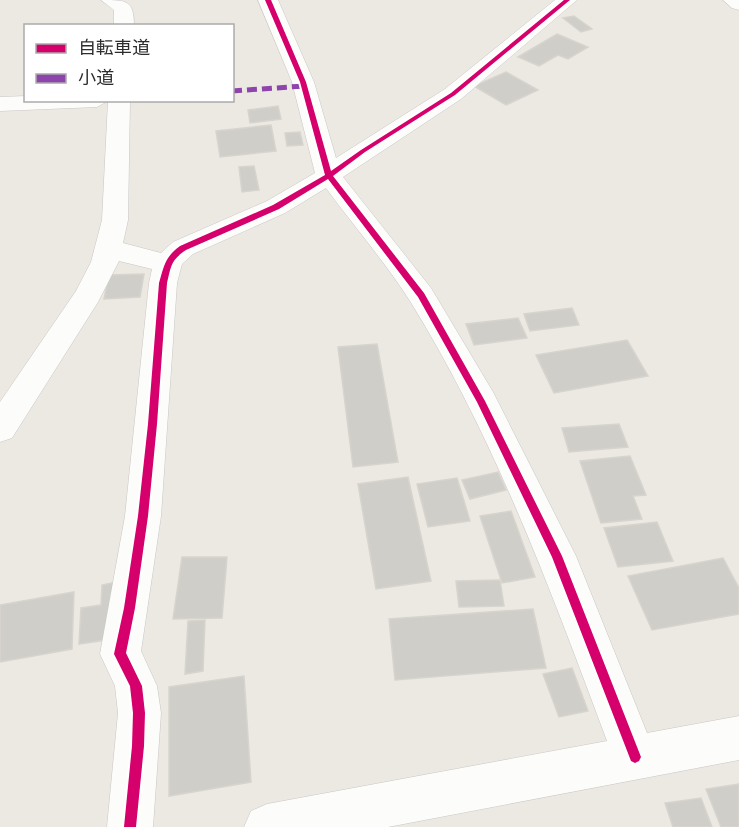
<svg xmlns="http://www.w3.org/2000/svg" width="739" height="827" viewBox="0 0 739 827" font-family="Manrope,'Noto Sans JP',sans-serif">
  <rect width="100%" height="100%" fill="#ece8e2"/>
  <g fill="#d0cec9" stroke="#d7d4ce" stroke-width="1.5">
    <path d="M574 16 592 29 581 32 563 18Z"/>
    <path d="M557 34 588 47 568 59 558 55 539 66 518 57Z"/>
    <path d="M506 72 538 90 506 105 474 86Z"/>
    <path d="M278 106 281 119 250 123 248 110Z"/>
    <path d="M271 125 276 151 220 157 216 131Z"/>
    <path d="M300 132 303 145 287 146 285 133Z"/>
    <path d="M254 166 259 190 242 192 239 167Z"/>
    <path d="M144 274 140 297 104 299 109 275Z"/>
    <path d="M572 308 579 325 530 331 524 314Z"/>
    <path d="M518 318 527 338 474 345 466 324Z"/>
    <path d="M627 340 648 376 554 393 536 355Z"/>
    <path d="M377 344 398 462 353 467 338 347Z"/>
    <path d="M619 424 628 447 569 452 562 428Z"/>
    <path d="M630 456 646 495 633 496 642 519 601 523 580 461Z"/>
    <path d="M498 472 506 490 470 499 462 480Z"/>
    <path d="M408 477 431 581 376 589 358 484Z"/>
    <path d="M457 478 470 521 428 527 417 484Z"/>
    <path d="M511 511 535 577 502 583 480 516Z"/>
    <path d="M657 522 673 561 618 567 604 528Z"/>
    <path d="M182 557H227L222 618 173 619Z"/>
    <path d="M723 558 739 588V614L652 630 628 576Z"/>
    <path d="M500 580 504 606 459 607 456 581Z"/>
    <path d="M121 581 119 638 79 644 81 608 101 605 102 585Z"/>
    <path d="M74 592 72 649 0 662V605Z"/>
    <path d="M533 609 546 668 395 680 389 619Z"/>
    <path d="M205 620 203 671 185 674 188 621Z"/>
    <path d="M572 668 588 711 559 717 543 674Z"/>
    <path d="M244 676 251 782 169 796V687Z"/>
    <path d="M739 784V827H721L706 789Z"/>
    <path d="M701 798 712 827H673L665 803Z"/>
  </g>
  <g fill="none" stroke-linecap="round" stroke-linejoin="round">
    <defs>
      <g id="street">
        <path d="M101 0C127 0 134 0 134 26H114V10Z"/>
        <path d="M258 0H278L314 82 336 158 445 89 555 0H577L461 99 343 177 431 288 493 392 576 556 647 733 739 716V760L388 827H244L251 811 267 804 607 741C551 591 495 438 410 301 385 262 353 225 326 188L285 213 193 254 182 264 177 283 161 516 141 651 157 686 161 713 153 827H107L118 713 115 686 100 654 125 516 149 283 152 269 119 261 98 302 12 438 0 442V402L76 291 91 262 102 220 108 101 97 107 0 111V97L26 96V100H130L128 220 123 243 161 253 173 242 267 201 315 173 292 82Z"/>
        <path d="M723 0H739V10L732 8Z"/>
      </g>
    </defs>
    <use href="#street" stroke="#c9c7c7" stroke-width="1"/>
    <use href="#street" fill="#fcfcfb" fill-rule="evenodd"/>
    <path stroke="#8e44ad" stroke-width="5" stroke-dasharray="10 5" stroke-linecap="butt" d="M232 91 304 86"/>
    <defs>
      <path id="cycleway" d="M265 0H271L306 82 331 171 361 150 451 93 564 0H570L455 95 365 152 333 176 424 293 485 401 562 556 641 757 639 761 635 763 631 761 552 557 477 402 418 297 328 179 279 209 186 250C171 260 171 266 167 283L157 424 148 516 135 608 126 653 142 686 145 713 144 746 136 827H124L132 746 133 713 130 686 114 654 124 608 138 516 148 424 159 283C164 266 165 257 180 246L273 205 325 175 300 82Z"/>
    </defs>
    <use href="#cycleway" stroke="#fff" stroke-width="4"/>
    <use href="#cycleway" fill="#d6006c" fill-rule="evenodd"/>
  </g>
  <rect x="24" y="24" width="210" height="78" fill="#ffffff" stroke="#ababab" stroke-width="1.5"/>
  <rect x="36" y="44" width="30" height="9" fill="#d6006c" stroke="#ababab" stroke-width="1.5"/>
  <text x="78" y="54" font-size="18" fill="#2d2d2d">自転車道</text>
  <rect x="36" y="74" width="30" height="9" fill="#8e44ad" stroke="#ababab" stroke-width="1.5"/>
  <text x="78" y="84" font-size="18" fill="#2d2d2d">小道</text>
</svg>
